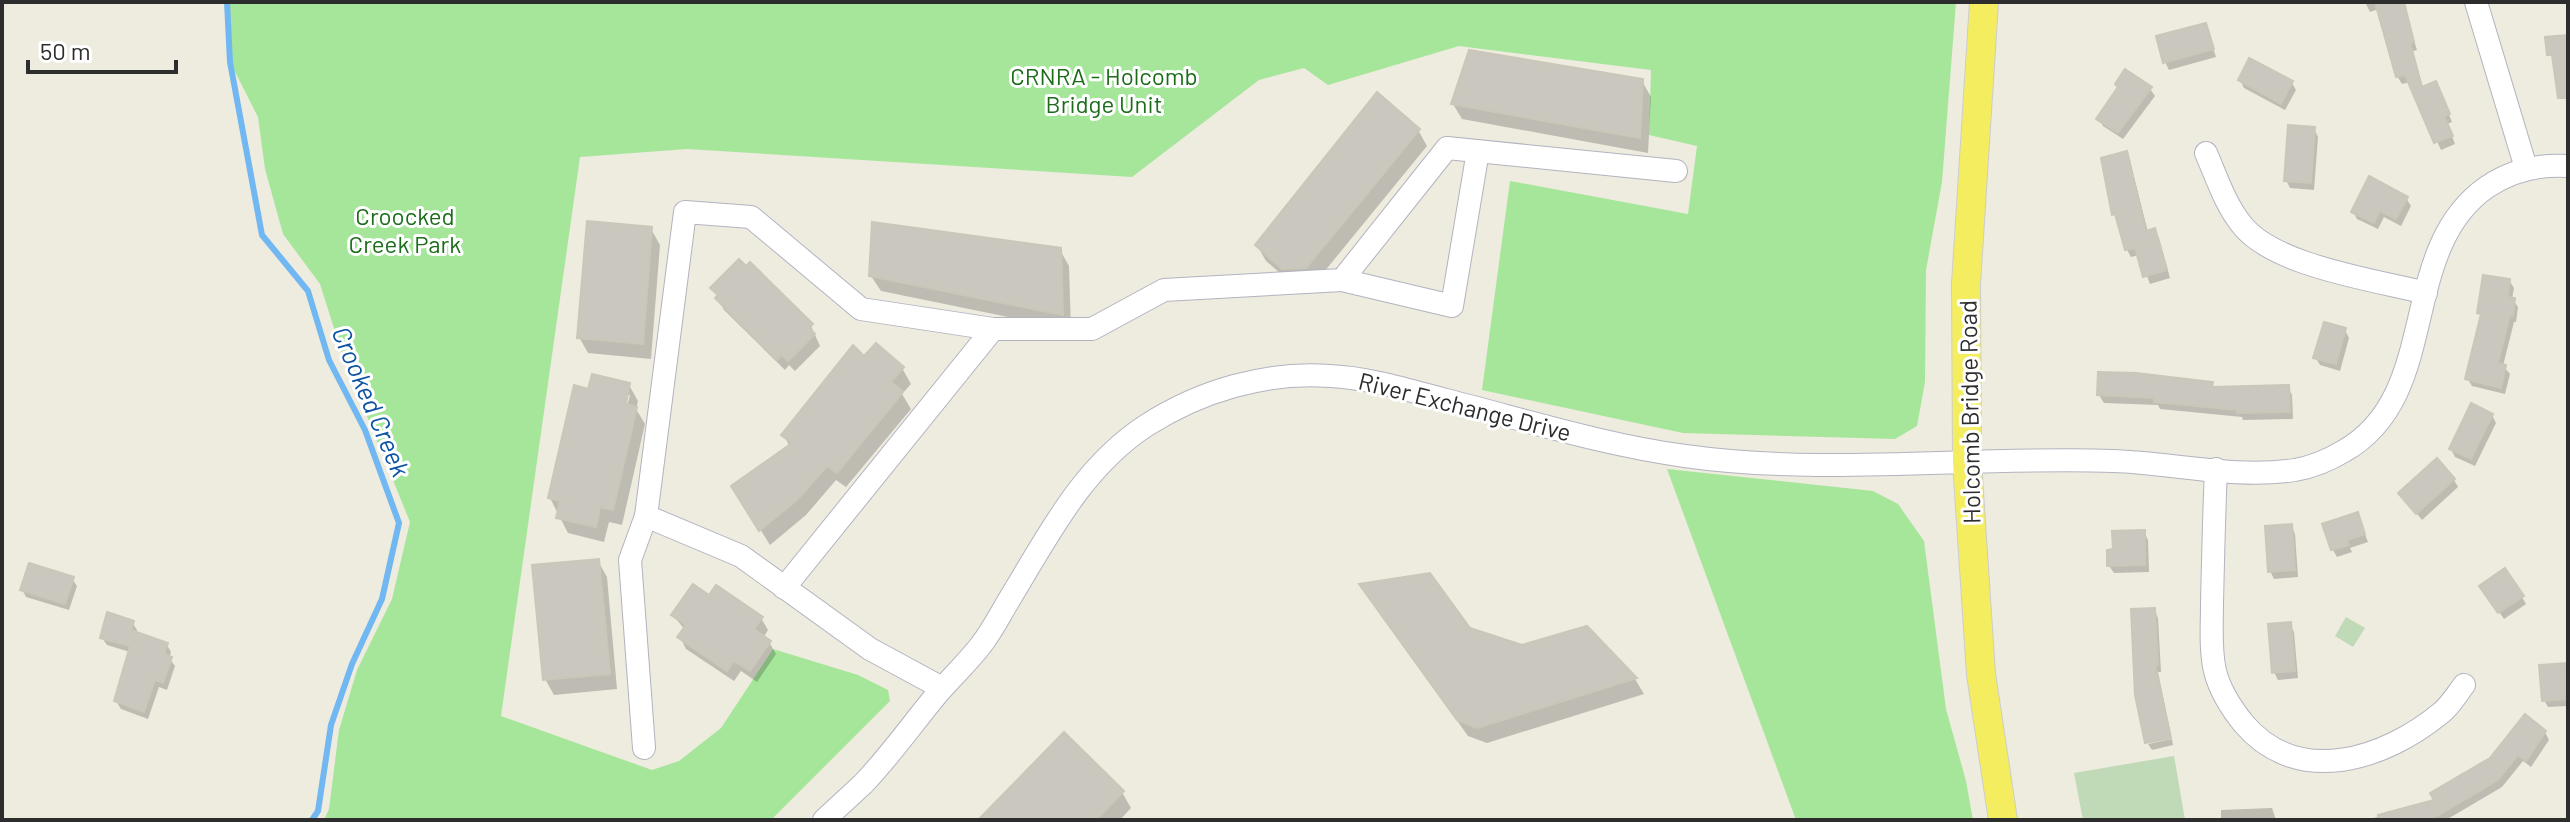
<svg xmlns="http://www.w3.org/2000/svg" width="2570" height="822" viewBox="0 0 2570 822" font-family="Barlow,sans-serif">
  <rect width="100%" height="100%" fill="#eeebdf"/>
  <g fill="#a6e69b">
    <path d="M227 2H1956L1942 182 1926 270 1925 382 1917 426 1895 439 1683 433 1482 390 1510 181 1688 214 1697 146 1649 135 1651 70 1459 46 1328 85 1304 68 1259 80 1132 177 687 149 580 157 501 716 652 770 679 761 721 728 773 649 858 675 888 690 890 701 771 820H324L329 809 339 730 357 670 392 599 410 522 344 360 320 284 283 234 265 169 258 117 230 62Z"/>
    <path d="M1667 469 1873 491 1898 504 1924 541 1946 709 1966 781 1973 820H1796Z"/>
  </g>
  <g fill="#c0d9b6">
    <path d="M2346 617 2365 628 2353 647 2335 636Z"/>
    <path d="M2174 756 2185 820H2083L2074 773Z"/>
  </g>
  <g fill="#0003" fill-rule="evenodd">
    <path d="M2365 2H2389L2390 5 2370 12Z"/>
    <path d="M2406 15 2417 50 2413 51 2423 88 2439 91 2452 122 2447 124 2455 144 2441 150 2410 82 2402 84 2397 76Z"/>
    <path d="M2205 25 2216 57 2169 70 2165 62Z"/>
    <path d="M2240 80 2292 83 2296 90 2285 110 2244 88Z"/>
    <path d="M1642 81 1651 97 1648 153 1462 119 1453 104Z"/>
    <path d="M2150 89 2155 96 2123 139 2103 126 2099 119Z"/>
    <path d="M2314 129 2318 137 2314 190 2290 188 2286 180Z"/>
    <path d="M1418 130 1427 146 1315 283 1293 284 1266 261 1257 245Z"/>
    <path d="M2126 153 2130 161 2148 232 2154 230 2159 238 2170 278 2150 284 2139 255 2131 257 2127 250 2119 221 2114 214Z"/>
    <path d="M2406 198 2411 206 2401 226 2384 217 2378 229 2357 219 2353 211Z"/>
    <path d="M651 229 660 245 651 359 588 353 579 337Z"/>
    <path d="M1060 250 1069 266 1071 330 881 291 871 276Z"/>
    <path d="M2509 280 2514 288 2512 299 2518 307 2516 322H2514L2503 366 2510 374 2505 394 2472 386 2467 378 2482 318 2479 313Z"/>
    <path d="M713 288 811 326 820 346 795 371 789 365 785 370 724 310Z"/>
    <path d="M2345 330 2349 338 2340 371 2320 365 2315 357Z"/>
    <path d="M864 359 902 368 911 384 902 394 911 409 846 487 836 480 806 515 770 545 743 502 790 447 784 436Z"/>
    <path d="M2211 384 2215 389 2288 387 2292 395 2293 419 2243 420 2242 417 2160 409 2158 405 2104 403 2099 395Z"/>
    <path d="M629 385 638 401 636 409 645 424 622 525 609 522 604 542 568 533 550 498 590 391ZM626 395H630L625 414Z"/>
    <path d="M2492 415 2496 423 2475 466 2455 457 2451 449Z"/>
    <path d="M2454 480 2458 487 2422 520 2400 493Z"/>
    <path d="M2357 514 2368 542 2350 548 2352 552 2337 557 2333 550Z"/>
    <path d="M2291 526 2295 534 2298 577 2274 579 2270 571Z"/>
    <path d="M2144 532 2148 540 2149 572 2114 573 2109 566Z"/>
    <path d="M598 561 607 577 617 689 554 695 545 679Z"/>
    <path d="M72 579 77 586 69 610 26 597 22 589Z"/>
    <path d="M2486 593 2522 597 2526 604 2504 619Z"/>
    <path d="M710 598 761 618 768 630 763 638 769 642 776 654 757 682 741 671 734 681 686 649 680 637 685 630 673 615Z"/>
    <path d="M1371 600 1522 647 1586 629 1635 679 1644 694 1487 743 1468 736Z"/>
    <path d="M2154 610 2158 618 2161 672H2158L2171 735 2147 741Z"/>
    <path d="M132 622 137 630 136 634 167 645 171 652 169 658 175 666 167 690 159 687 148 719 121 709 116 701 130 652 107 645 102 638Z"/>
    <path d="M2290 625 2294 632 2298 678 2278 680 2274 672Z"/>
    <path d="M2565 665 2568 669V706L2548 707 2544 700Z"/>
    <path d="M2545 732 2549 740 2531 767 2523 761 2502 787 2446 820H2366L2437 801Z"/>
    <path d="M2172 739 2173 745 2152 750 2148 744Z"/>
    <path d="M1122 792 1131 808 1120 820H981Z"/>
    <path d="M2272 808 2276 820H2221V810Z"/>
  </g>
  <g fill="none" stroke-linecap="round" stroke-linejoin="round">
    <path stroke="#71b7f2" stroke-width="6" d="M227 2 230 62 262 235 308 291 329 360 365 430 399 523 382 599 352 664 331 725 318 811 312 820"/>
  </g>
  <g fill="#cac7be" stroke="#cac7b8" stroke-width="2">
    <path d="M2375 2H2404L2414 42 2410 43 2422 87 2436 81 2450 114 2444 116 2453 136 2434 143 2405 75 2396 77Z"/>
    <path d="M2206 23 2214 49 2163 63 2156 36Z"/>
    <path d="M2568 35V98H2558L2552 55H2547L2545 37Z"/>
    <path d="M1469 50 1643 79 1640 138 1451 104Z"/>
    <path d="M2249 58 2293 81 2281 104 2238 80Z"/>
    <path d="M2125 69 2152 87 2118 133 2096 119 2118 87 2115 84Z"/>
    <path d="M1377 92 1420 129 1306 268 1282 269 1255 245Z"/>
    <path d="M2288 125 2315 127 2311 183 2284 181Z"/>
    <path d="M2127 151 2146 231 2155 228 2167 270 2143 277 2135 248 2125 250 2115 214 2112 215 2101 158Z"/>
    <path d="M2369 176 2408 197 2396 219 2380 211 2374 223 2351 212Z"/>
    <path d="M587 221 652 227 643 344 577 338Z"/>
    <path d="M872 222 1061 248 1063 315 869 276Z"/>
    <path d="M739 259 746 266 750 262 813 324 809 328 815 334 788 361 782 355 777 360 715 298 718 295 710 288Z"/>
    <path d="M2483 275 2510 279 2508 297 2515 298 2513 316 2510 315 2498 363 2506 365 2501 388 2465 379 2481 314 2477 313Z"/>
    <path d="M2324 322 2346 328 2336 364 2313 358Z"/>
    <path d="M876 343 904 367 891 382 903 392 837 473 827 466 797 500 759 531 731 486 792 443 781 435 853 345 864 356Z"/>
    <path d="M2098 372 2136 373 2213 382 2212 387 2289 385 2290 412 2237 413V410L2154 402V398L2097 395Z"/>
    <path d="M592 374 630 383 626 404 637 407 613 510 600 507 596 527 556 518 560 501 548 498 574 385 588 389Z"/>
    <path d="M2471 403 2493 414 2471 459 2449 449Z"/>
    <path d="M2437 458 2455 479 2416 514 2398 493Z"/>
    <path d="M2358 512 2365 534 2347 540 2349 545 2331 550 2322 524Z"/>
    <path d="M2292 524 2295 570 2268 572 2265 526Z"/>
    <path d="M2145 530V565L2107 566V550L2113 549 2112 531Z"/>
    <path d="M599 559 610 674 543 680 532 565Z"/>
    <path d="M29 563 74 577 65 604 20 590Z"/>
    <path d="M2505 568 2524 596 2498 613 2479 586Z"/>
    <path d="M1430 573 1470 628 1522 645 1587 626 1637 678 1477 728 1457 720 1359 584Z"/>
    <path d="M693 584 709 595 716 585 763 617 754 629 771 641 750 671 734 661 727 671 677 637 686 625 671 615Z"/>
    <path d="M2155 608 2158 665H2155L2171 738 2145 743 2135 695 2131 609Z"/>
    <path d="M107 612 134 621 131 630 168 643 164 654 172 657 163 683 155 680 144 712 114 701 130 646 100 638Z"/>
    <path d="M2291 622 2295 671 2272 673 2268 624Z"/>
    <path d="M2567 663 2568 699 2542 701 2539 665Z"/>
    <path d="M2525 714 2546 731 2526 761 2518 755 2498 780 2430 820H2379L2378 815 2434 800 2430 793 2490 758Z"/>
    <path d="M1064 732 1124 791 1096 820H978Z"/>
  </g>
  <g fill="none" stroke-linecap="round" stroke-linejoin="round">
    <defs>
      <g id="minor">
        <path d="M2476 2 2526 168"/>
        <path d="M2206 153C2217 178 2225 204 2242 225 2274 266 2375 280 2426 293"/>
        <path d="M1342 280 1452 306 1478 151"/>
        <path d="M2216 469C2214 514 2213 559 2212 604 2212 626 2210 649 2215 671 2220 691 2231 708 2244 724 2299 788 2385 759 2441 713 2450 706 2457 694 2464 685"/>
        <path d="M646 516 741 556 870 649 942 688"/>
        <path d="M784 588 993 329"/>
        <path d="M644 748 630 560 646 516 685 212 751 217 861 309 993 329H1092L1164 290 1342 280 1447 148 1676 171"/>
        <path d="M824 820C837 808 850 796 863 784 890 756 913 723 938 693 952 677 968 662 981 645 992 631 1000 615 1009 600 1048 536 1082 467 1147 425 1200 391 1267 371 1330 376 1370 378 1408 390 1446 400 1525 420 1604 445 1685 456 1827 476 1971 456 2113 461 2173 463 2235 479 2295 470 2312 467 2329 460 2344 451 2443 395 2396 250 2487 187 2512 170 2538 164 2568 166"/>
      </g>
      <path id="major" d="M1984 2 1966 284 1967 462 1981 674 2003 820"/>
    </defs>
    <use href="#minor" stroke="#b3b3c0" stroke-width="24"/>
    <use href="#major" stroke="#cdcdcd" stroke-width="30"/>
    <use href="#minor" stroke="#fff" stroke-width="22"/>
    <use href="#major" stroke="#f4ed5f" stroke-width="28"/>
  </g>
  <g text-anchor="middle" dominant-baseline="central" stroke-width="6" stroke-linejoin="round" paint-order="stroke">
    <g font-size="24" fill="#1b6d19" stroke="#fff">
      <text x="1104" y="75">CRNRA - Holcomb<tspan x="1104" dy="28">Bridge Unit</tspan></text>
      <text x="405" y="215">Croocked<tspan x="405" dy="28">Creek Park</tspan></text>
    </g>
    <g font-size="24" fill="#2d2d2d" stroke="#fff">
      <text transform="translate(1465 406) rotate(14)">River Exchange Drive</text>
      <text transform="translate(1969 412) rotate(-91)">Holcomb Bridge Road</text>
    </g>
    <g font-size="26" font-style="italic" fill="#0b52a3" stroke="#fff">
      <text transform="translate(372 401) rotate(67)">Crooked Creek</text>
    </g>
  </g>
  <rect width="2570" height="822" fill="none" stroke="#2d2d2d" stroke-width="8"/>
  <path d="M28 60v12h148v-12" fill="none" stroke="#2d2d2d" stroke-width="4"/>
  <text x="40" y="60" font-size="24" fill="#2d2d2d" stroke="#ffffff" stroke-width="6" paint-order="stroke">50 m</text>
</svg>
